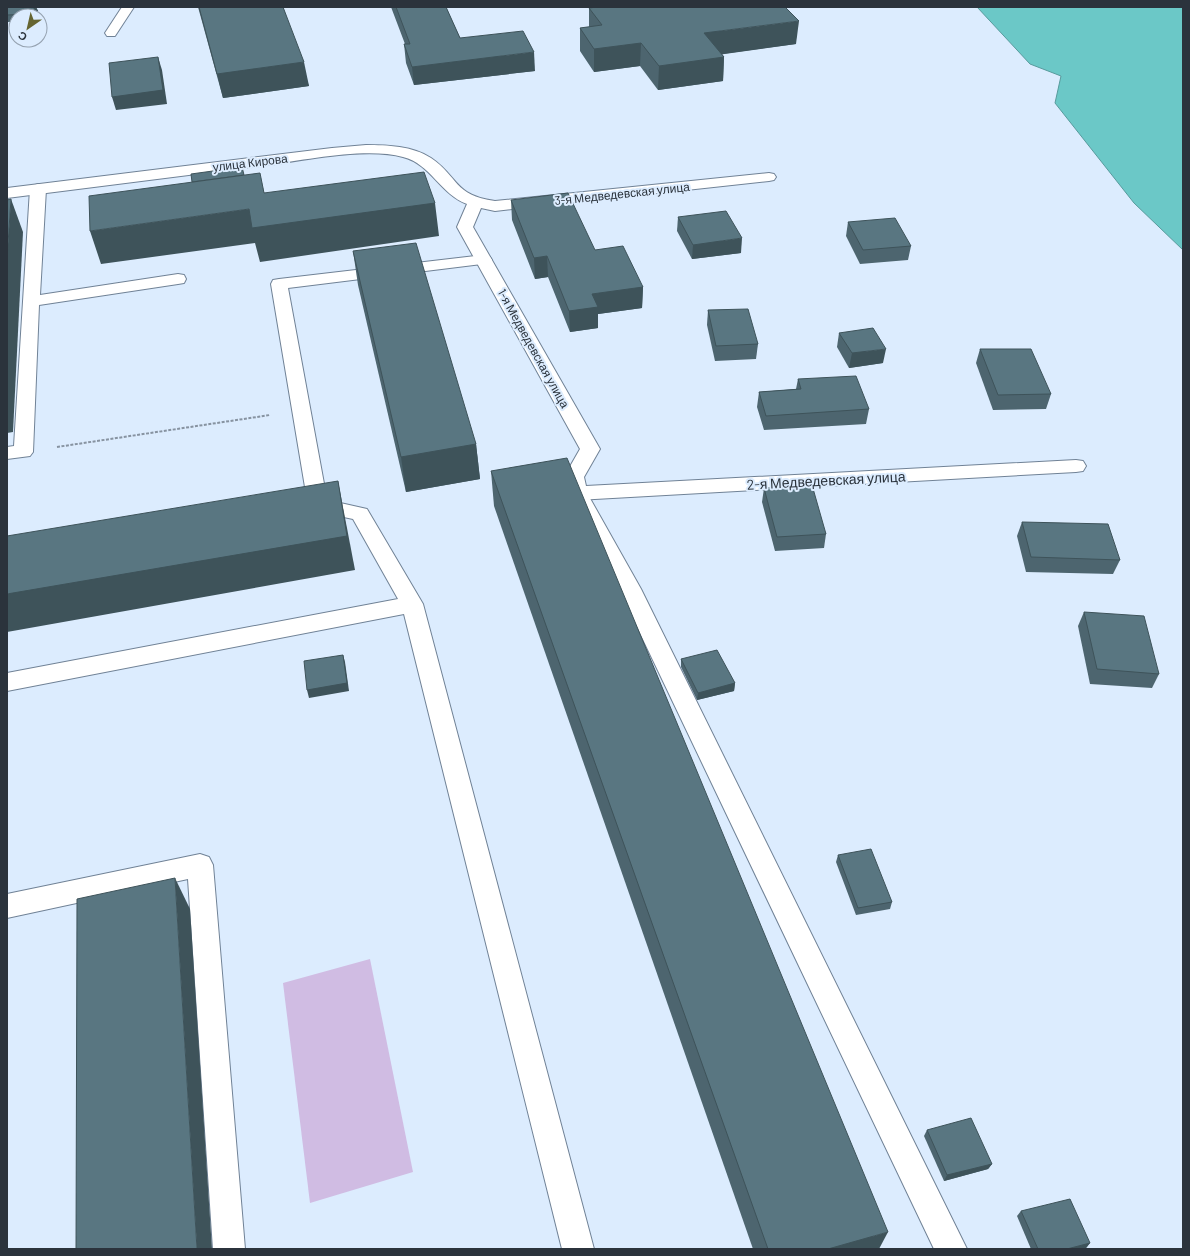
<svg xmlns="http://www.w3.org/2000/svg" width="1190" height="1256" viewBox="0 0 1190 1256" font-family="Barlow,sans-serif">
  <rect width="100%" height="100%" fill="#dcecfe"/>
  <path fill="#d0bce3" d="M370 959 413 1172 310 1203 283 983Z"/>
  <path fill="#6bc8c7" stroke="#589b9d" d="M977 7H1183V250L1134 203 1055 103 1061 76 1030 64Z"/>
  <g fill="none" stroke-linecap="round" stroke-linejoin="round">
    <defs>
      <g id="service">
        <path d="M122 7H134L115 36H107L105 33Z"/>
        <path d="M38 184 43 186 46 189 40 295 178 274 184 275 186 279 184 283 178 284 39 305 33 452 30 456 7 459V447L14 446 30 189 33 186Z"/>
        <path d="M484 255 490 257 492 260 490 263 288 288 327 500 367 509 423 604 594 1249H562L404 614 7 691V673L398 599 353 519 311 510 308 505 271 284 273 280 279 279Z"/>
        <path d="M580 491 587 493 641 589 967 1249H934L619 589 570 498 573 493Z"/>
        <path d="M200 854 209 857 213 865 245 1249H213L188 879 7 918V894Z"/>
      </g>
      <path id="minor" d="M366 145C387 145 413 146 431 158 459 177 453 195 495 201L769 173 774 174 776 177 774 180 769 181 495 211 481 208 473 227 600 449 584 477 586 486 1076 460 1083 461 1086 466 1083 471 1076 472 577 500 570 498 567 493 564 477 580 449 457 227 467 204C440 194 431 164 403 157 366 147 306 160 268 165 181 176 94 187 7 198V188L332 148Z"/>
    </defs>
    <use href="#service" stroke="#708296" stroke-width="2"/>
    <use href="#minor" stroke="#708296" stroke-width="2"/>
    <path stroke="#8793a1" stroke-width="2" stroke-dasharray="3 1.5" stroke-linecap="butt" d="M57 447 270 415"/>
    <use href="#service" fill="#fff" fill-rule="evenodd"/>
    <use href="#minor" fill="#fff" fill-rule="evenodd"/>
  </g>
  <g fill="#4d656f">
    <path d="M7 7H36L38 11 36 16H16V22H7Z"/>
    <path d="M198 7H283L309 86 223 98Z"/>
    <path d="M391 7H446L460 38 535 71 414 85 406 63 404 44H405Z"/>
    <path d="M589 8 796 44 722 54 724 57 723 81 658 90 640 66 594 72 580 51V28L589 27Z"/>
    <path d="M511 200 595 250 643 287 642 308 598 314V328L570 332 548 277 535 279 512 220Z"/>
    <path d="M678 217 741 253 692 259 677 231Z"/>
    <path d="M848 222 911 246 908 260 860 264 846 236Z"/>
    <path d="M353 251 476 444 480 479 406 492 358 285Z"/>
    <path d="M708 310 758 344 756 359 715 361 707 325Z"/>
    <path d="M839 333 883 363 849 368 837 347Z"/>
    <path d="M980 349 1051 394 1046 409 993 410 976 363Z"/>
    <path d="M798 379 869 409 866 424 764 430 757 407 759 392 796 389Z"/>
    <path d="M491 471 879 1249H753L494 506Z"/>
    <path d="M764 488 826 534 824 548 775 551 762 502Z"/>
    <path d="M1022 522 1120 560 1113 574 1026 572 1017 536Z"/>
    <path d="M1084 612 1159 674 1152 688 1090 684 1078 626Z"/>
    <path d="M681 659 735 683 734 691 697 700 681 667Z"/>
    <path d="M838 855 892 902 890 909 856 915 836 862Z"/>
    <path d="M927 1130 992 1164 988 1169 944 1181 924 1136Z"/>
    <path d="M1021 1211 1090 1243 1086 1248 1082 1249H1031L1017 1216Z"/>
  </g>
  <g fill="#3e535a">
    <path d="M35 7H36L38 11 36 16H32L31 14Z"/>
    <path d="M799 21 796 44 703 57 704 33Z"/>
    <path d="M641 43 640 66 594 72V49Z"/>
    <path d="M534 52 535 71 414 85 412 67Z"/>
    <path d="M158 57 162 70 167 104 116 110 112 97Z"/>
    <path d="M724 57 723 81 658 90 659 66Z"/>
    <path d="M304 62 309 86 223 98 217 74Z"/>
    <path d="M260 173 267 206 435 203 439 236 260 262 255 243 101 264 90 231 249 209 264 193Z"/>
    <path d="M11 199 23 232 13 432 7 433V259Z"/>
    <path d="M742 238 741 253 692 259 693 245Z"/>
    <path d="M547 256 548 277 535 279 534 258Z"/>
    <path d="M643 287 642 308 598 314V328L570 332 569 311 592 294Z"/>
    <path d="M886 349 883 363 849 368 852 353Z"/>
    <path d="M476 444 480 479 406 492 401 457Z"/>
    <path d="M338 481 355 570 7 632V594Z"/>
    <path d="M343 655 345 662 349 691 309 698 307 690Z"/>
    <path d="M735 683 734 691 697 700 698 693Z"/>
    <path d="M175 878 190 909 212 1249H197Z"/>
    <path d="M992 1164 988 1169 944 1181 947 1175Z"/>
    <path d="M888 1232 879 1249H828Z"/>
    <path d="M1090 1243 1086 1248 1082 1249H1067Z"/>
  </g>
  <g fill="#597681" stroke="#3e535a">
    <path d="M7 7H35L31 14 7 15Z"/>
    <path d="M199 7H283L304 62 217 74Z"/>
    <path d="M396 7H446L460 38 523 31 534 52 412 67 404 44H410Z"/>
    <path d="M597 7H785L799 21 704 33 724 57 659 66 641 43 594 49 580 28 602 25 589 8Z"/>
    <path d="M158 57 163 90 112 97 109 63Z"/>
    <path d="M242 167 244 175 192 182 191 174Z"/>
    <path d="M424 172 435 203 252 228 249 209 90 231 89 196 260 173 264 193Z"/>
    <path d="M568 193 595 250 623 246 643 287 592 294 598 307 569 311 547 256 534 258 511 200Z"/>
    <path d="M11 199 7 259V200Z"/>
    <path d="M726 211 742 238 693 245 678 217Z"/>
    <path d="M895 218 911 246 863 250 848 222Z"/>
    <path d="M416 243 476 444 401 457 353 251Z"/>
    <path d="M748 309 758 344 716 346 708 310Z"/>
    <path d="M873 328 886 349 852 353 839 333Z"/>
    <path d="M980 349H1031L1051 394 998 395Z"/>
    <path d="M856 376 869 409 766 416 759 392 801 389 798 379Z"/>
    <path d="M567 458 888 1232 828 1249H768L491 471Z"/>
    <path d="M338 481 347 536 7 594V536Z"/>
    <path d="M812 485 826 534 777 537 764 488Z"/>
    <path d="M1022 522 1108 524 1120 560 1031 557Z"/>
    <path d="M1084 612 1144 616 1159 674 1097 669Z"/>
    <path d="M717 650 735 683 698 693 681 659Z"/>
    <path d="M343 655 347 683 307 690 304 661Z"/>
    <path d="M871 849 892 902 858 908 838 855Z"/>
    <path d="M175 878 197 1249H76L77 899Z"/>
    <path d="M971 1118 992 1164 947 1175 927 1130Z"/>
    <path d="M1070 1199 1090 1243 1067 1249H1038L1021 1211Z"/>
  </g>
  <g text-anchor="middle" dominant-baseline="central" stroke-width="4" stroke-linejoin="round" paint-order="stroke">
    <g font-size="12" fill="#2b333c" stroke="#dcecfe">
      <text transform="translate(250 162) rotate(-7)">улица Кирова</text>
      <text transform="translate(622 193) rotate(-6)">3-я Медведевская улица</text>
      <text transform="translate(534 348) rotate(61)">1-я Медведевская улица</text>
    </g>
    <g font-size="14" fill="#2b333c" stroke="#dcecfe">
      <text transform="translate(826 480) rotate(-3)">2-я Медведевская улица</text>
    </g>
  </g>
  <rect width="1190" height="1256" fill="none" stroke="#2b333c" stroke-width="16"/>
  <g transform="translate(28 28) rotate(214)"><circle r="19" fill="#dcecfe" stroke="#95a2b0"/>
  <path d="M0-3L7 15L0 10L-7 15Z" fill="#656531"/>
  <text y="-6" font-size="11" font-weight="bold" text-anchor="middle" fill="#2b333c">С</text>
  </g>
</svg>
